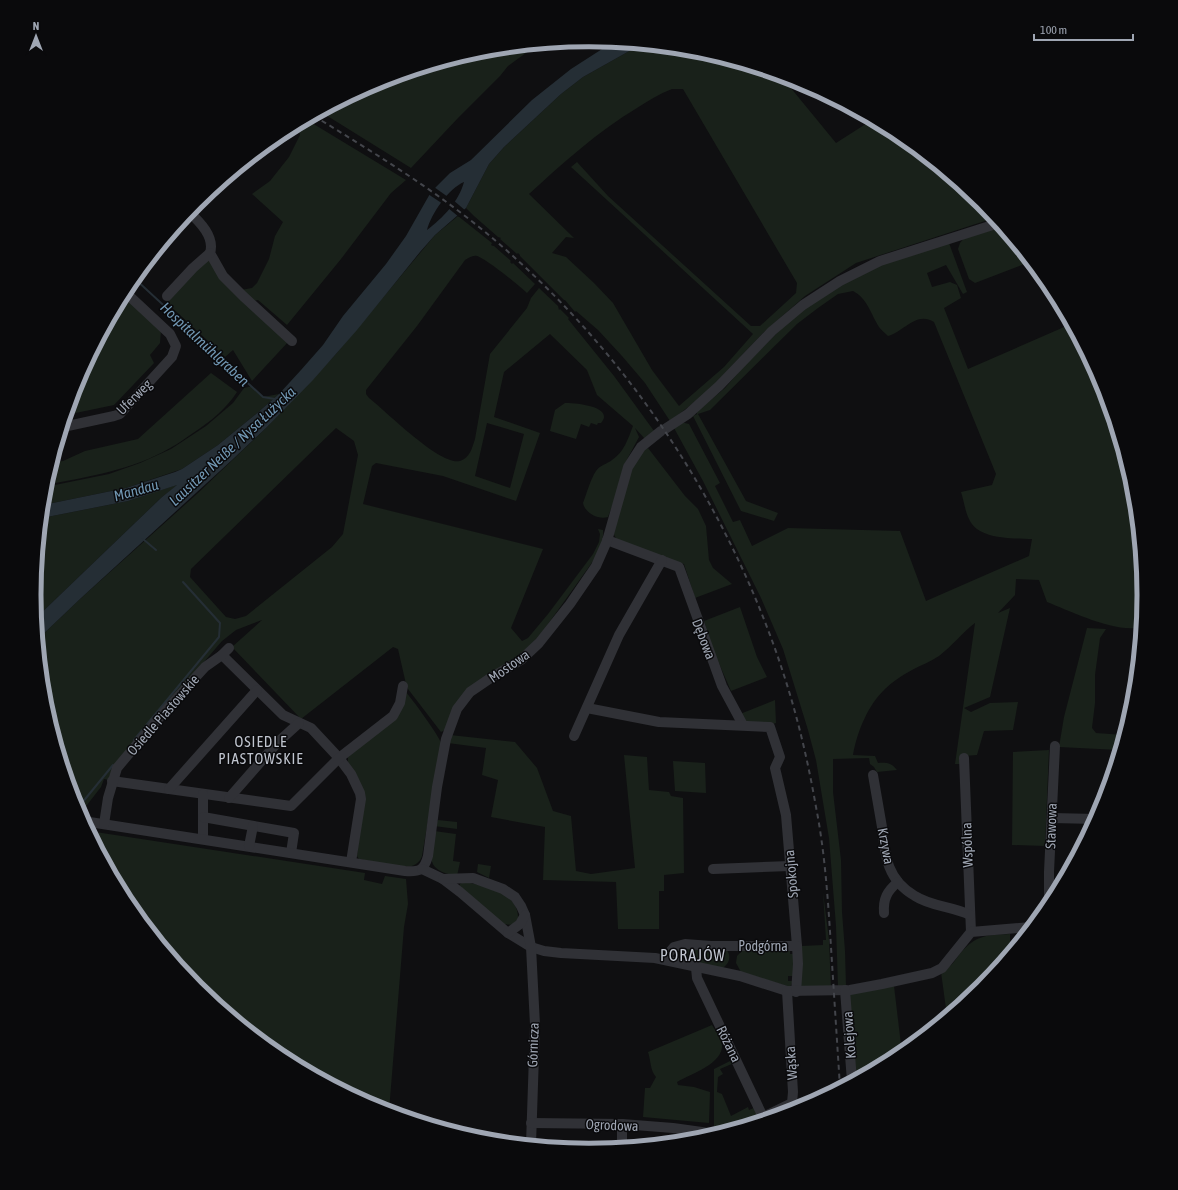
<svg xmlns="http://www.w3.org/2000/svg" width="1178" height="1190" viewBox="0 0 1178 1190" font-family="'Asap Condensed',sans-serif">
  <rect width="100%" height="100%" fill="#0f0f11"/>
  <g fill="#19211a" fill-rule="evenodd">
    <path d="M640 45 697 51 781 76 836 143 872 120 898 134 982 203 994 218 856 263 805 296 762 334 705 394 670 421 645 383 622 356 598 330 576 311 575 312 565 300H564L520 256V255L518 253 517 254 500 239 501 238 498 237 474 216 466 208 489 164 504 147 561 94 583 77ZM672 89H683L797 283 796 293 760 326H751L608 196 577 162 571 167 753 334 724 367 679 406 652 370 613 303 594 283 566 257 552 253 566 237 574 238 529 194C563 163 597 132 637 108 648 101 659 94 672 89Z"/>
    <path d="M523 46 530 50 508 66 500 76 458 118 411 168 321 112 377 82 481 51Z"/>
    <path d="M307 120 406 180 391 193 341 259 287 325 258 300 252 301 241 290 252 288 257 283 269 259 275 236 283 222 252 194 270 181 289 157 300 135 298 124Z"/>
    <path d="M458 216 492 243 491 245 493 246H494L511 261 510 262 512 264 513 263 535 284 527 293C520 286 485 258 477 256 472 255 469 258 465 260L417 326 366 390V394L369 398C386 411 440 466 460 461 470 458 472 448 475 439L490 354 527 308 531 298 539 288 558 306 559 310 560 309 569 318 568 319 614 376 654 431 645 439 635 428 639 437 624 465 614 501 608 517C598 520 585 513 583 503 587 493 590 480 596 471 600 465 607 464 612 460 624 452 628 439 633 426L597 395 587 370 550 334 504 372 494 417 540 433 516 501 443 476 376 463 372 466 363 504 543 549 511 628 522 641 528 638 548 614 593 554 599 542 600 534 598 529 603 530C604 540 600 548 596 557L543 631 528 648 490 675 445 730 441 732 408 689 406 684 398 649 393 647 301 719 232 647 262 620 236 630 222 641 173 698 109 780 104 779 101 787 80 814 76 807 45 703 38 639 80 599 198 493 267 427 335 355 435 235ZM487 423 524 434 510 488 475 476ZM336 428 354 441 358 455 343 534 332 547 246 616 235 619 226 617 190 577 191 569Z"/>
    <path d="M1000 226 1030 262 975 283 969 279 958 249 960 243 965 237Z"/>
    <path d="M949 243 967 292 963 294 946 265 927 273 932 287 950 282 957 285 961 298 944 308 968 369 1071 324 1102 383 1133 487 1144 595 1141 627C1117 634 1070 611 1047 602L1039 580 1016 579 1015 595 998 613 1010 608 990 697 964 708 971 712 990 703 1018 702 1013 730 984 731 977 755 963 756 961 764H955L975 623C963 632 952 646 939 656 930 662 921 665 912 670 903 675 892 682 885 689 868 705 857 732 853 755L875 756 878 763C886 762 892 763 897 770L877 772 874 767 870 764 869 758 833 759V792L841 860 842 912 845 951 846 986 838 987 836 926 829 838 816 760 808 730 783 649 761 598 703 481 674 428 681 422 689 424 720 483 715 486 733 522 740 520 752 546 788 528 900 531 926 601 1029 556 1032 539C1012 538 978 540 969 519 965 511 964 501 961 492L992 485 996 474 934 322C916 311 905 331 888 336 885 333 881 330 879 327 871 314 867 298 853 291L838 294 818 308 797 324 710 410 698 414 746 501 778 513 774 521 741 511 693 416 697 414V412L700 409 725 388 745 365 795 315 841 284 881 265Z"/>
    <path d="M209 256 289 341 252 381 233 350 225 357 166 302Z"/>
    <path d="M123 295 161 330 160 343 150 355 154 363 114 405 66 415 76 382Z"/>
    <path d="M211 373 237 392C226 409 210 422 193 433 185 438 178 444 170 448 133 470 87 477 45 485L52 463 63 461 85 451 138 439Z"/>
    <path d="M252 386 263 397 279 394 256 414 218 445 182 469 126 488 43 505 45 487 109 474 140 463 171 449 206 426 233 403 244 388Z"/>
    <path d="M565 403C573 403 606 405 604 418 603 420 602 422 601 423H598L597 425 591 423 589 427 581 424 576 439 550 431 555 410Z"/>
    <path d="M648 448 685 496 698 509 706 526 709 560 713 568 732 584 695 598 684 564 660 557 617 540 613 533 631 469 642 451Z"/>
    <path d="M179 484 162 497 36 618 34 595 42 518 128 501Z"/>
    <path d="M740 607 757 657 767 677 731 691 714 652 704 621Z"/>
    <path d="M1087 628 1106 629 1100 638 1095 675V703L1092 728 1096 733 1124 735 1119 750 1059 747 1064 717Z"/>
    <path d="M405 691C410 696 440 737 441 743L422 856C421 859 419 862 416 864 406 872 372 861 359 859L357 856 361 816 348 762V757L398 715Z"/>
    <path d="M775 700 776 723 770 725 744 723 740 714Z"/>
    <path d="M450 735 515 742 537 768 553 811 571 816 576 871 591 874 635 868 624 755 647 757 649 790 669 792 671 796 683 798 684 873 664 875V891H659V929H618L616 882 543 880 545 827 491 817 498 780 482 775 486 748 448 743Z"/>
    <path d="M1049 750 1045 846 1012 845 1013 752Z"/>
    <path d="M673 761 705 763 706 793 675 791Z"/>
    <path d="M438 820 457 822V829L434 826Z"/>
    <path d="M89 831 365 873 364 880 382 884 385 876 406 879 408 904 404 927 389 1111 376 1108 280 1056 196 987 127 903Z"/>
    <path d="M434 831 456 834 453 861 460 862 457 876C424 870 431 858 434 831Z"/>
    <path d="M478 864 491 866 489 878 477 872Z"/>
    <path d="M463 882C484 885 519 891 518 919L512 925 502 924 460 886V884Z"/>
    <path d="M823 892 829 940 831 988 799 986 801 946 823 945V940H826Z"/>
    <path d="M1010 934V952L981 988 947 1016 941 972C950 968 954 962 959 955 975 935 986 935 1010 934Z"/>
    <path d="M682 949 727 950C731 957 730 962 723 968L684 960Z"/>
    <path d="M790 949V954H796L794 976H788V981H793L790 987 741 972 736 963 737 956 743 950Z"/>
    <path d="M894 986 902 1053 897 1057 856 1079 848 994Z"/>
    <path d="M712 1025C715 1030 721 1038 722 1044 724 1064 690 1074 677 1082L678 1085 694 1087 710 1092 709 1123 643 1117 645 1088H650L656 1077C650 1070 651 1061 648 1052Z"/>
    <path d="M732 1060 734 1063 720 1069 723 1074 718 1077 717 1092 722 1094 731 1116 748 1107 749 1110 756 1107 760 1117 740 1126 726 1131 714 1129V1069Z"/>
  </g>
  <path fill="#252e35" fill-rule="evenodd" d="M613 42 640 45 583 77 561 94 504 147 489 164 466 208 435 235 420 252 357 330 313 380 267 427 232 460 80 599 38 639 36 618 162 497 177 485 128 501 42 518 43 505 126 488 175 472 182 469 218 445 256 414 279 394 301 370 323 345 343 316 386 264 406 236 431 192 450 173 471 160 532 100 571 69ZM464 182C459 201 443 218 427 230 431 214 449 188 464 182Z"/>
  <g fill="#0f0f11">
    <path d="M434 187 448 197 443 204 428 194Z"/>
    <path d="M453 200 466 211 459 217 448 208Z"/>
  </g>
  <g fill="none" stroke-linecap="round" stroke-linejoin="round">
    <g stroke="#252e35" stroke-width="2">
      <path d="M134 278 263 397 275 399"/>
      <path d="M143 539 156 550"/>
      <path d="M134 740 219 637 220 623 183 582"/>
      <path d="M77 809 113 765"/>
    </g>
    <g stroke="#303136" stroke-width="10">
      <path d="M189 212C200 222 215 237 210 253L223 276 243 296 292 341"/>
      <path d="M167 296 193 268 210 253"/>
      <path d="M63 427 114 416 120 414 172 357 176 346 170 334 125 292"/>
      <path d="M665 429 688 414 719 386 772 331 803 305 840 281 880 261 999 223"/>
      <path d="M607 540 679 567 722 686 743 725"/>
      <path d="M222 655 283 715 311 728 339 758 351 774 360 793 361 799 351 862"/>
      <path d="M587 708 659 722 770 727 780 757 775 768 786 815 797 946 798 964 796 992"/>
      <path d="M574 736 619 635 662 560"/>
      <path d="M964 758 971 932"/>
      <path d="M873 775C876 793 879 810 882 827 885 856 887 880 915 896 932 907 952 906 970 915"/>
      <path d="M112 781 291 806 339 758 393 716 400 703 403 686"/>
      <path d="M169 789 257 690"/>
      <path d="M203 794V839"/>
      <path d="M229 798 278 742 299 723"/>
      <path d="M203 817 294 833 291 853"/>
      <path d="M1052 818 1096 819"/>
      <path d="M83 821 405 871C419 872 424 871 428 856L437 787 446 739 457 709 470 692 492 677 521 660 539 643 570 604 596 566 607 541 628 467 641 447 661 431"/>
      <path d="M104 824 108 798 117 768 164 712 205 667 222 655 229 648"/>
      <path d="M249 846 253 826"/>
      <path d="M422 869 443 879 460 892 508 933 531 947 544 951 561 953 655 958 740 976 787 991 850 990 882 984 932 973 942 968 971 932 1031 927"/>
      <path d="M713 869 790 866"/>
      <path d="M443 879 473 878 503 889 515 897 521 906 525 915 531 947 535 1025 531 1144"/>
      <path d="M1049 905V872L1055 746"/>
      <path d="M884 913C883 899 887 891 898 882"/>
      <path d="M508 933 520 924 525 915"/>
      <path d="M666 960 668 954 674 947 685 944 711 946H797"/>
      <path d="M696 968 697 978 764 1119"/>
      <path d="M845 990 852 1081"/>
      <path d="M763 1117 792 1103 793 1092 787 991"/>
      <path d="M531 1123 622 1124 673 1128 716 1134"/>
      <path d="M622 1124V1147"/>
    </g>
    <path stroke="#43454b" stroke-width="2" stroke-dasharray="5 4" stroke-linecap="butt" d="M314 116C371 151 427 185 479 227 624 345 733 509 788 688 800 727 809 767 816 807 825 853 828 900 831 947 834 994 837 1041 840 1087"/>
  </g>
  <g text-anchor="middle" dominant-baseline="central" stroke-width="3" stroke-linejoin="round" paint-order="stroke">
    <g font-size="14" fill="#9fa6b3" stroke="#0a0a0c">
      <text transform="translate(134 397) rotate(-45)">Uferweg</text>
      <text transform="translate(704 639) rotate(69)">Dębowa</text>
      <text transform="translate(509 666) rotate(-35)">Mostowa</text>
      <text transform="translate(163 715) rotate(-49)">Osiedle Piastowskie</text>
      <text transform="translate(1051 826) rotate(-88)">Stawowa</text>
      <text transform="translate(967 845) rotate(-92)">Wspólna</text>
      <text transform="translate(886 846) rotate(79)">Krzywa</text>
      <text transform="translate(791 874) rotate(-95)">Spokojna</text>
      <text x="763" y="946">Podgórna</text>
      <text transform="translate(849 1035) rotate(-94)">Kolejowa</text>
      <text transform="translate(729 1044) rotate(64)">Różana</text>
      <text transform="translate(533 1045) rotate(-88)">Górnicza</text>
      <text transform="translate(791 1063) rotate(-94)">Wąska</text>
      <text transform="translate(612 1125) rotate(2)">Ogrodowa</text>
    </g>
    <g font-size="15" font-style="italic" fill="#7197b3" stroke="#0a0a0c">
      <text transform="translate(205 344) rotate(43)">Hospitalmühlgraben</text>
      <text transform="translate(232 446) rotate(-43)">Lausitzer Neiße / Nysa Łużycka</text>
      <text transform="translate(136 490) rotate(-16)">Mandau</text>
    </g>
    <g font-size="15" letter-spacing="1" fill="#c0c5cf" stroke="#0a0a0c">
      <text x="261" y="741">OSIEDLE<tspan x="261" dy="17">PIASTOWSKIE</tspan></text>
    </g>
    <g font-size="16" letter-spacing="1" fill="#c0c5cf" stroke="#0a0a0c">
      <text x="693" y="955">PORAJÓW</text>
    </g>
  </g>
  <path d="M0 0H1178V1190H0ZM41 595a548 548 0 1 1 1096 0a548 548 0 1 1-1096 0Z" fill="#0a0a0c" fill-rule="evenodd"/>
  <path fill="none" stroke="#9fa6b3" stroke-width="5" d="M41 595a548 548 0 1 1 1096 0a548 548 0 1 1-1096 0Z"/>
  <g transform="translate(36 36)" stroke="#0a0a0c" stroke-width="3" paint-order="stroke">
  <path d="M0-3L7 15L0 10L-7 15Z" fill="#9fa6b3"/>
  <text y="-6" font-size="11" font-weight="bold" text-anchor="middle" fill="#9fa6b3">N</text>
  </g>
  <path d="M1034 34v6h99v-6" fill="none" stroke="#9fa6b3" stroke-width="2"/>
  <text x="1040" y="34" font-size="12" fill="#9fa6b3" stroke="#0a0a0c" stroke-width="3" paint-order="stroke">100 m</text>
</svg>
